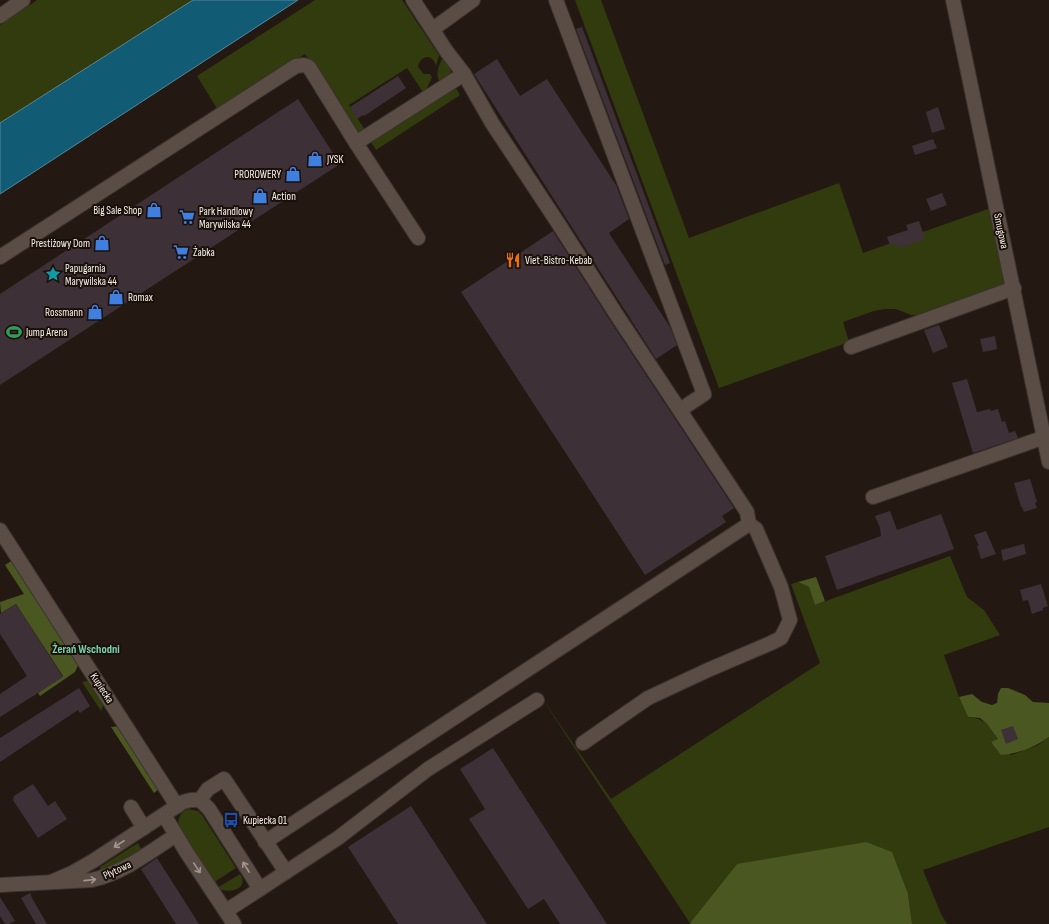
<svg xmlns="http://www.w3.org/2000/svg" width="1049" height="924" viewBox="0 0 1049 924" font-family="'Sofia Sans Condensed',sans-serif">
  <rect width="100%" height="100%" fill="#241912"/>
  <g fill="#313b0e">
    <path d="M37 0H193L0 123V25Z"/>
    <path d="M315 0H402L439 55 436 66C433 53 420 55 418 67L424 74H430L432 77 426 90 423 92 407 68 349 105 365 130 359 133 354 130 305 54 218 110 197 76Z"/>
    <path d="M575 0H601L689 238 839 183 863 253 991 208 1006 285 923 315H911L896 309H885L874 311 843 322 849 342 719 388Z"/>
    <path d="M443 56C447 62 452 68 451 75L441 84C434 73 439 67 443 56Z"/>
    <path d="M455 87 460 95 376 150 371 142Z"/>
    <path d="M950 556 967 597 984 610 1000 635 944 655 959 697 968 717C986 719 988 725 998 739L991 743 1011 755 1038 745 1049 737V827L923 870 941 914 947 924H912L908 894 737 864 690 923 535 688 611 799 820 663 791 584 798 582 809 587 815 605Z"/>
    <path d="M91 680 105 700 101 711 82 682Z"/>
    <path d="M188 809 198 811 202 815 236 868 213 883 179 829C177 821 179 812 188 809Z"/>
    <path d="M138 843 142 851 111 871H101L100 867Z"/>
    <path d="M240 874C250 890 228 894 217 888Z"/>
  </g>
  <g fill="#4b5721">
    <path d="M13 560 80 661 75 672 40 696 38 693 63 676 16 604 1 613 0 602 24 594 5 565Z"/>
    <path d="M816 577 825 601 815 605 809 587 798 582Z"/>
    <path d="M1001 688H1008L1025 695 1033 702 1049 703V737C1035 747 1018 754 1001 755L991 742 998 739 987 724 980 718 968 717 959 697 972 694 982 702 992 705 997 703 998 694Z"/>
    <path d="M121 726 160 788 154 793 111 727Z"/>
    <path d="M866 842 892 852 908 894 912 924H691L690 923 737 864Z"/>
  </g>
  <path fill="#125b74" stroke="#578898" d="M193 0H298L0 194V123Z"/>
  <g fill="#3d3036">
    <path d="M582 27 670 263 665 265 576 29Z"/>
    <path d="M497 59 520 96 547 79 616 185 629 219 609 233 670 327 677 345 656 359 474 74Z"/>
    <path d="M398 76 406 88 364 116 363 115 357 119 350 107Z"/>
    <path d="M298 99 340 164 0 385V294Z"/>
    <path d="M938 107 945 129 932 133 926 112Z"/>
    <path d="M933 139 937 148 915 155 912 146Z"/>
    <path d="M942 193 947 205 931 211 926 199Z"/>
    <path d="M919 221 925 239 899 248 896 244 890 245 887 237 908 230 906 225Z"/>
    <path d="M553 231 609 319 734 508 722 516 726 522 645 575 461 292Z"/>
    <path d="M939 325 948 347 933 353 924 330Z"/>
    <path d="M995 336 997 349 983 352 980 339Z"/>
    <path d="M967 379 977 412 990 409 991 411 998 409 1002 422 1005 421 1009 433 1015 431 1018 438 973 453 952 383Z"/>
    <path d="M1030 479 1037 502 1035 503 1037 508 1024 512 1022 507H1021L1014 483Z"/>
    <path d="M890 511 897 530 941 514 954 549 837 590 825 556 881 536 880 528 875 516Z"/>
    <path d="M986 531 996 554 981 559 977 546H979L974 535Z"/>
    <path d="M1024 544 1026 554 1003 561 1001 550Z"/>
    <path d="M1041 584 1048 606 1043 608V610L1032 614 1028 600 1023 601 1020 590Z"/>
    <path d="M16 604 63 677 0 717V694L27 676 0 634V614Z"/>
    <path d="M79 688 90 706 80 713 78 710 0 762V738Z"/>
    <path d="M1013 726 1018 739 1006 744 1001 730Z"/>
    <path d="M493 748 607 924H560L544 899 528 909 469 819 485 809 460 769Z"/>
    <path d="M33 784 48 806 55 801 67 819 38 838 13 800 14 796Z"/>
    <path d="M411 806 487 924H398L348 847Z"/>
    <path d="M157 858 199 924H176L141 869Z"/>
    <path d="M30 893 32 898 47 924H36L21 898Z"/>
    <path d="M0 897 15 921 9 924H5L0 916Z"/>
  </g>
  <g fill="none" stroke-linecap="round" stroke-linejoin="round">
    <defs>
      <g id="minor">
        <path d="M556 0 704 394 680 410"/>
        <path d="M953 0 1049 462"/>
        <path d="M0 16 23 0"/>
        <path d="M433 29 473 0"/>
        <path d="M418 238 356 143 464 74"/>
        <path d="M0 257 296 66 304 65 309 67 356 143"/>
        <path d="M851 347 1014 288"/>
        <path d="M873 497 1045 437"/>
        <path d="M0 530 177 806"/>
        <path d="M583 743 648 698 708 670 771 643 781 638 790 620 781 587 756 529 749 524"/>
        <path d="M200 800 208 789 224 779 286 872"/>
        <path d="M131 807 144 828"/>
        <path d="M164 815 187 853 234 924"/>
        <path d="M265 842 749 524 747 512 616 314 558 223 492 123 464 74 447 52 413 0"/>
        <path d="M51 882 72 873 93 861 183 802 191 800H200L209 809 260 889 226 911"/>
        <path d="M0 885 92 880C123 873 150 852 176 835"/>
        <path d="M260 889 338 838 428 769 537 700"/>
      </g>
    </defs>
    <use href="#minor" stroke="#3c3330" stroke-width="16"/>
    <use href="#minor" stroke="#5a4d45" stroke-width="14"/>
  </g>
  <defs><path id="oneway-shaft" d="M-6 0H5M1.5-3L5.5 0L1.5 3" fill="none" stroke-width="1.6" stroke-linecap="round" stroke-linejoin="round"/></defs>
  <g stroke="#a29790">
    <use href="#oneway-shaft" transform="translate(119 844) rotate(147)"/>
    <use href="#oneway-shaft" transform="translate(246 867) rotate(-122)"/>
    <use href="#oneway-shaft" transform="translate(197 868) rotate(56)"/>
    <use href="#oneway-shaft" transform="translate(90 880) rotate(-6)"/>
  </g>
  <defs>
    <symbol id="shop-bare" viewBox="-9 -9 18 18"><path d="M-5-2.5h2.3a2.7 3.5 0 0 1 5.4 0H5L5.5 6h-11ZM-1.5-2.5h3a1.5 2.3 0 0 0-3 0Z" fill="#3f7fe0" stroke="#1a1009" stroke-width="2.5" paint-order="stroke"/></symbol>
    <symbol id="supermarket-bare" viewBox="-9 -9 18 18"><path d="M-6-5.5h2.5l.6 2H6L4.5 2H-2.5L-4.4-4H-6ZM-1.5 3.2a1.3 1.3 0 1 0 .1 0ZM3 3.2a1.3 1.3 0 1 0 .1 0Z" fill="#3f7fe0" stroke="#1a1009" stroke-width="2.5" paint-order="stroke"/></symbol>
    <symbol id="restaurant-bare" viewBox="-9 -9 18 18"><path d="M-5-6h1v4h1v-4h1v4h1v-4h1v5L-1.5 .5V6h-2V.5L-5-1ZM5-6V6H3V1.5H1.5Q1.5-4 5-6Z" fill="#e8710a" stroke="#1a1009" stroke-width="2.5" paint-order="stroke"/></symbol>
    <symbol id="sight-bare" viewBox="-9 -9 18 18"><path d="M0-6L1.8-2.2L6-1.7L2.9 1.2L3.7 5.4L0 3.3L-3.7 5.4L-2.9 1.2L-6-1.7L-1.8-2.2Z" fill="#0f9aa8" stroke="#1a1009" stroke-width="2.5" paint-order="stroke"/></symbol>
    <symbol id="stadium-bare" viewBox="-9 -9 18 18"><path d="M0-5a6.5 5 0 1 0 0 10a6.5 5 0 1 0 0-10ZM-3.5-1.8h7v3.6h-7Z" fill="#2e9e5b" stroke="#1a1009" stroke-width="2.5" paint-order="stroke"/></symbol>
    <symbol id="bus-bare" viewBox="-9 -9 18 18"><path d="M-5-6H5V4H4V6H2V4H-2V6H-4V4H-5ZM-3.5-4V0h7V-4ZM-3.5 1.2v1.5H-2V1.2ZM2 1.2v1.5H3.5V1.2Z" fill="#1a4fb4" stroke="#1a1009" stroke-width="2.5" paint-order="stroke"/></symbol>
  </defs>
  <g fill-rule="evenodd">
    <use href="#shop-bare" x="304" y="148" width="22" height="22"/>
    <use href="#shop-bare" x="282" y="163" width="22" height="22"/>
    <use href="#shop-bare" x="249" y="185" width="22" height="22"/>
    <use href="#shop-bare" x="143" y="199" width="22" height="22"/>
    <use href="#supermarket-bare" x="176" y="206" width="22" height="22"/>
    <use href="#shop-bare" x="91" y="232" width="22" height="22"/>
    <use href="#supermarket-bare" x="170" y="241" width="22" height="22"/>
    <use href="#restaurant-bare" x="502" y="249" width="22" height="22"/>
    <use href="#sight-bare" x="42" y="263" width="22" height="22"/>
    <use href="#shop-bare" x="105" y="286" width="22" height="22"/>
    <use href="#shop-bare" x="84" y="301" width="22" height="22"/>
    <use href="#stadium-bare" x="3" y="321" width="22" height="22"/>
    <use href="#bus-bare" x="220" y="809" width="22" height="22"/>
  </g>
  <g text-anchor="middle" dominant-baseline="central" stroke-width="4" stroke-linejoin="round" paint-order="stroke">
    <g font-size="11" fill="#f9f1ec" stroke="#1a1009" text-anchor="start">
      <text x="327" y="159">JYSK</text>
      <text x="281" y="174" text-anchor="end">PROROWERY</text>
      <text x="272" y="196">Action</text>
      <text x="142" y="210" text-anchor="end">Big Sale Shop</text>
      <text x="199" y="211">Park Handlowy<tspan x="199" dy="13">Marywilska 44</tspan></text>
      <text x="90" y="243" text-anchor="end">Prestiżowy Dom</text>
      <text x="193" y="252">Żabka</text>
      <text x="525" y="260">Viet-Bistro-Kebab</text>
      <text x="65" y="268">Papugarnia<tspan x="65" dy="13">Marywilska 44</tspan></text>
      <text x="128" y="297">Romax</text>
      <text x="83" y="312" text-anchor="end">Rossmann</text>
      <text x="26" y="332">Jump Arena</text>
      <text x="243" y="820">Kupiecka 01</text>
    </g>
    <g font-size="11" fill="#f9f1ec" stroke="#1a1009">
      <text transform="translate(1001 231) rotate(78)">Smugowa</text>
      <text transform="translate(102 688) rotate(57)">Kupiecka</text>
      <text transform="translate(117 870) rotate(-25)">Płytowa</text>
    </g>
    <g font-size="12" font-weight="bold" fill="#79d3b1" stroke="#1a1009">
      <text x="86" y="649">Żerań Wschodni</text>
    </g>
  </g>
</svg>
